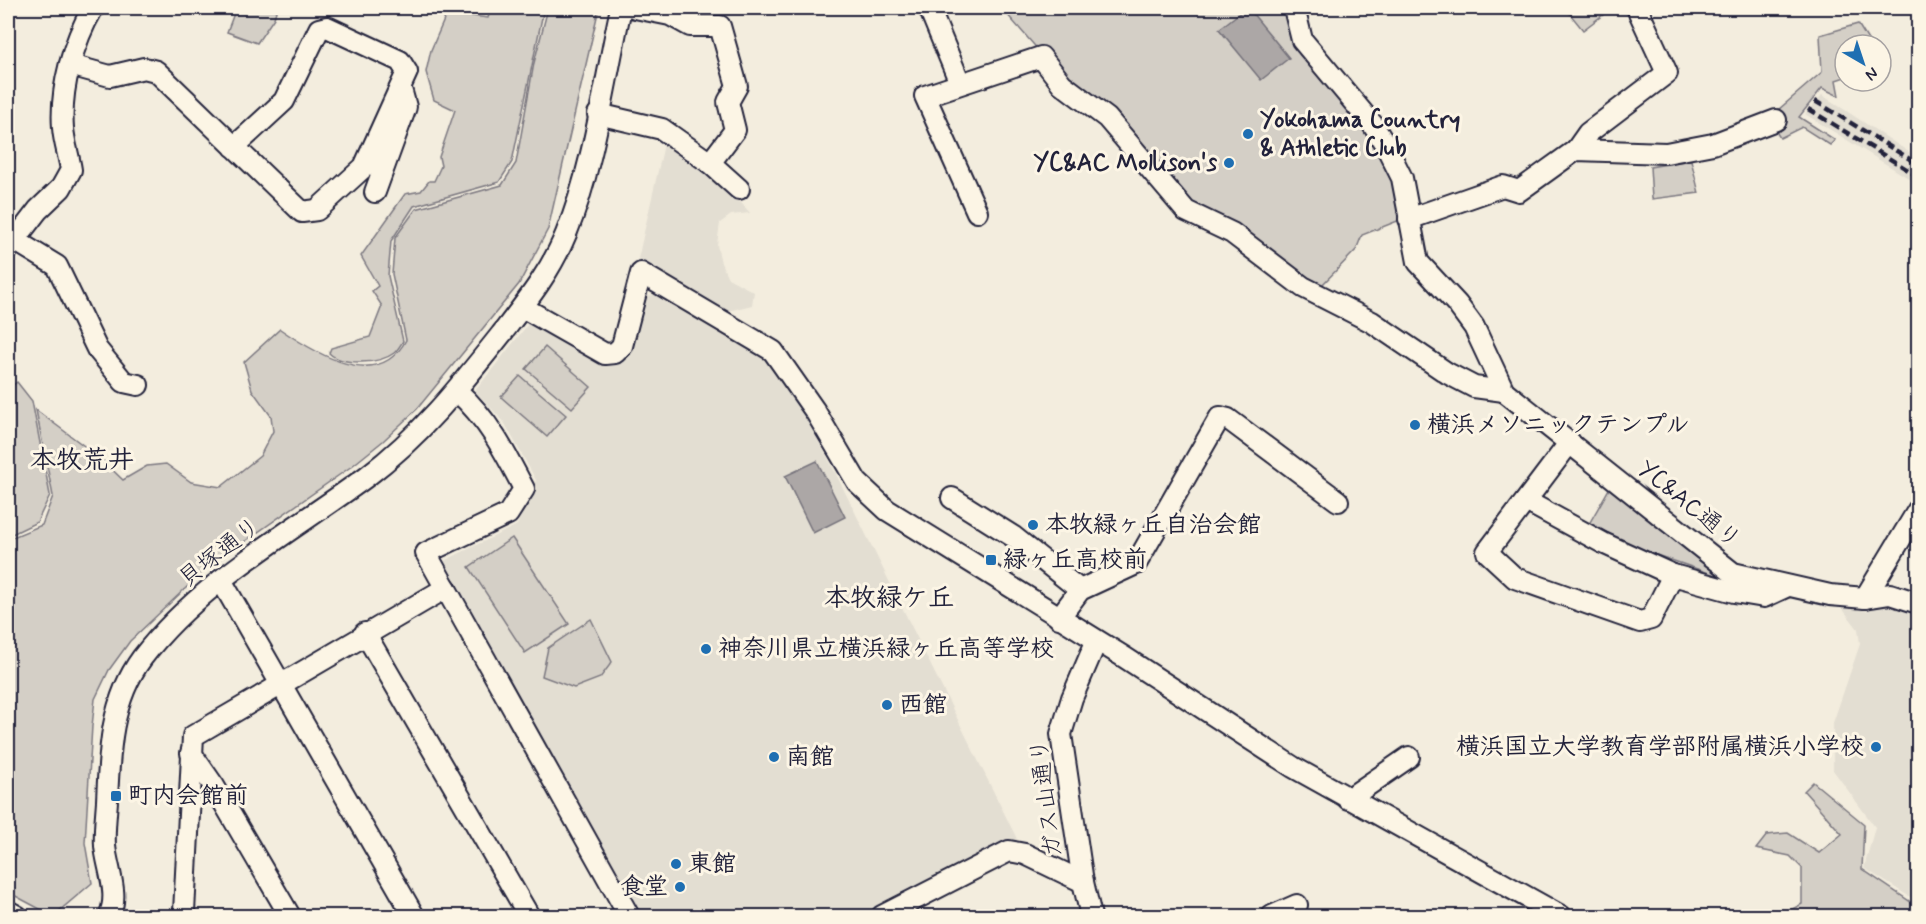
<svg xmlns="http://www.w3.org/2000/svg" width="1926" height="924" viewBox="0 0 1926 924" font-family="Mynerve,'Klee One',sans-serif">
  <rect width="100%" height="100%" fill="#f3edde"/>
  <filter id="ink" filterUnits="userSpaceOnUse"><feTurbulence type="fractalNoise" baseFrequency=".0167" numOctaves="2"/><feDisplacementMap in="SourceGraphic" scale="12" xChannelSelector="R" yChannelSelector="G"/><feConvolveMatrix kernelMatrix="1 2 1 2 8 2 1 2 1" color-interpolation-filters="sRGB"/></filter>
  <g filter="url(#ink)">
    <g fill="#e3ded2">
      <path d="M1822 95 1918 158V184L1805 114Z"/>
      <path d="M665 140 730 190 750 213 731 215 720 223 717 245 721 263 728 278 754 292 752 305 724 312 638 259Z"/>
      <path d="M663 294 772 356 831 464 1017 839 862 916H638L442 562 517 525 536 480 504 422 475 391 529 323 609 364 627 356 644 296Z"/>
      <path d="M1838 603 1865 611 1890 603 1906 605 1918 612V902L1864 868 1875 827 1833 770V723L1860 644 1858 629Z"/>
    </g>
    <g fill="#d4cfc6" stroke="#7b7880" stroke-width="1.5">
      <path d="M236 8H277L274 18 257 43 227 32Z"/>
      <path d="M491 8H544L512 162 499 182 414 206 391 241 388 276 403 341C401 344 398 350 394 353 380 364 342 366 329 353L331 348 370 337 382 306 372 291 378 286 361 256 405 194 421 191 429 181H434L441 166 439 157 455 110 434 100 426 72 431 50 447 13 488 18Z"/>
      <path d="M548 8H599L548 229 519 284 417 409 383 441 352 466 207 568 130 641 109 670 95 699 92 726 85 843 92 883 53 916 8 892V539L42 525 53 496 36 410 99 457 123 480 147 466 166 464 191 482 221 487 260 456 273 431 271 416 252 390 244 362 280 329C315 353 378 393 406 340L392 274 395 238 416 209 502 185 516 163 534 63Z"/>
      <path d="M998 8H1289V31L1300 55 1319 70 1386 155 1405 218 1362 235 1356 250 1319 288 1182 203 1067 83 1006 13Z"/>
      <path d="M1578 8H1606L1608 11 1583 30 1570 14Z"/>
      <path d="M1858 24 1871 45H1845V77L1836 80 1839 96 1822 88 1799 117 1835 140 1830 145 1802 127 1780 138 1775 130 1784 124 1778 110 1822 72 1820 35Z"/>
      <path d="M1691 160 1699 193 1652 199 1650 167Z"/>
      <path d="M545 347 591 387 572 408 526 369Z"/>
      <path d="M520 376 566 415 547 437 501 397Z"/>
      <path d="M17 382 32 401 50 495 37 522 8 536V389Z"/>
      <path d="M1613 482 1741 584 1642 550 1589 524Z"/>
      <path d="M512 538 569 624 525 653 469 567Z"/>
      <path d="M591 619 612 662 600 678 574 688 542 676 548 648Z"/>
      <path d="M1813 782 1864 824 1862 869 1918 907V916L1781 915 1802 904V868L1790 856 1756 849 1767 835 1788 833 1819 853 1842 834 1804 791Z"/>
    </g>
    <g fill="#aca7a6" stroke="#75727b" stroke-width="1.5">
      <path d="M1246 8H1248L1289 58 1261 80 1219 29Z"/>
      <path d="M817 461 845 517 813 533 785 476Z"/>
    </g>
    <g fill="none" stroke-linecap="round" stroke-linejoin="round">
      <defs>
        <g id="minor">
          <path d="M635 8 670 15 690 26H720L737 86 728 102 735 130 710 163"/>
          <path d="M929 8 960 83"/>
          <path d="M1294 8 1302 40 1373 125 1386 146 1402 178 1418 262 1457 304 1474 327 1504 391 1733 573 1830 595 1865 598 1890 594 1918 603"/>
          <path d="M70 65 110 76 144 68 156 71 302 212 317 210 364 167 407 72 400 61 327 27 319 29 284 101 234 147"/>
          <path d="M598 114 662 129 710 163 739 189"/>
          <path d="M1576 150 1588 133 1667 73 1637 8"/>
          <path d="M375 192 406 107 401 89"/>
          <path d="M977 212 925 96 1041 57 1062 84 1107 118 1186 211 1232 233 1303 287 1372 322 1447 373 1474 387 1504 391"/>
          <path d="M1409 219 1503 186 1519 191 1576 150 1666 153 1713 144 1776 120"/>
          <path d="M16 241 57 266 97 349 124 382 138 385"/>
          <path d="M8 249 38 210 61 188 71 170C69 156 64 142 63 128 60 88 73 42 93 8"/>
          <path d="M524 308 605 354 615 353 622 346 641 273 773 351 815 411 857 482 887 510 1124 657 1293 767 1561 916"/>
          <path d="M457 391C488 419 505 452 524 489L508 514 426 553 629 916"/>
          <path d="M1570 442 1487 552 1515 578 1640 622 1651 619 1673 575"/>
          <path d="M952 498 1014 537 1080 590"/>
          <path d="M1526 501 1603 543 1673 575 1734 592 1764 597 1788 586"/>
          <path d="M221 580 414 916"/>
          <path d="M1865 598 1918 510"/>
          <path d="M1059 618 1080 590 1136 564 1220 417 1228 419 1338 501"/>
          <path d="M365 633 529 916"/>
          <path d="M191 753 214 786 290 916"/>
          <path d="M1348 799 1409 757"/>
          <path d="M8 911 17 916"/>
          <path d="M109 916C120 895 107 868 105 846 104 831 106 816 107 801 109 751 111 700 142 658 200 582 290 533 366 477 421 436 461 385 503 332 527 301 551 271 566 234 594 166 605 80 621 8"/>
          <path d="M187 916 184 912 193 736 446 588"/>
          <path d="M882 916 1009 851 1025 854 1083 882"/>
          <path d="M1091 916 1083 882 1061 734 1072 698 1096 642"/>
          <path d="M1272 916 1297 905"/>
        </g>
      </defs>
      <use href="#minor" stroke="#22223b" stroke-width="24"/>
      <use href="#minor" stroke="#fcf5e5" stroke-width="20"/>
      <g stroke="#22223b" stroke-width="4.5" stroke-dasharray="9 4.5" stroke-linecap="butt">
        <path d="M1815 101 1918 164"/>
        <path d="M1808 109 1918 176"/>
      </g>
    </g>
  </g>
  <g fill="#1f6fb2" stroke="#fcf5e5" stroke-width="2">
    <circle cx="1248" cy="134" r="6"/>
    <circle cx="1229" cy="163" r="6"/>
    <circle cx="1415" cy="425" r="6"/>
    <circle cx="1033" cy="525" r="6"/>
    <rect x="985" y="554" width="12" height="12" rx="3"/>
    <circle cx="706" cy="649" r="6"/>
    <circle cx="887" cy="705" r="6"/>
    <circle cx="1876" cy="747" r="6"/>
    <circle cx="774" cy="757" r="6"/>
    <rect x="110" y="790" width="12" height="12" rx="3"/>
    <circle cx="676" cy="864" r="6"/>
    <circle cx="680" cy="887" r="6"/>
  </g>
  <g text-anchor="middle" dominant-baseline="central" stroke-width="6" stroke-linejoin="round" paint-order="stroke">
    <g font-size="24" font-weight="bold" fill="#22223b" stroke="#fcf5e5" text-anchor="start">
      <text x="1260" y="120">Yokohama Country<tspan x="1260" dy="28">&amp; Athletic Club</tspan></text>
      <text x="1217" y="163" text-anchor="end">YC&amp;AC Mollison's</text>
      <text x="1427" y="425">横浜メソニックテンプル</text>
      <text x="1045" y="525">本牧緑ヶ丘自治会館</text>
      <text x="1003" y="560">緑ヶ丘高校前</text>
      <text x="718" y="649">神奈川県立横浜緑ヶ丘高等学校</text>
      <text x="899" y="705">西館</text>
      <text x="1864" y="747" text-anchor="end">横浜国立大学教育学部附属横浜小学校</text>
      <text x="786" y="757">南館</text>
      <text x="128" y="796">町内会館前</text>
      <text x="688" y="864">東館</text>
      <text x="668" y="887" text-anchor="end">食堂</text>
    </g>
    <g font-size="24" fill="#22223b" stroke="#fcf5e5">
      <text transform="translate(1689 505) rotate(39)">YC&amp;AC通り</text>
      <text transform="translate(220 553) rotate(-38)">貝塚通り</text>
      <text transform="translate(1047 798) rotate(-97)">ガス山通り</text>
    </g>
    <g font-size="26" font-weight="bold" fill="#22223b" stroke="#fcf5e5">
      <text x="82" y="461">本牧荒井</text>
      <text x="889" y="599">本牧緑ケ丘</text>
    </g>
  </g>
  <rect width="1926" height="924" fill="none" stroke="#fcf5e5" stroke-width="30"/>
  <rect x="15" y="15" width="1896" height="894" fill="none" stroke="#22223b" stroke-width="2" filter="url(#ink)"/>
  <g transform="translate(1863 63) rotate(141)"><circle r="28" fill="#fcf5e5" stroke="#a5a1a1" stroke-width="1.5"/>
  <path d="M0-4.5L10 22L0 15L-10 22Z" fill="#1f6fb2"/>
  <text y="-9" font-size="16" font-weight="bold" text-anchor="middle" fill="#22223b">N</text>
  </g>
</svg>
